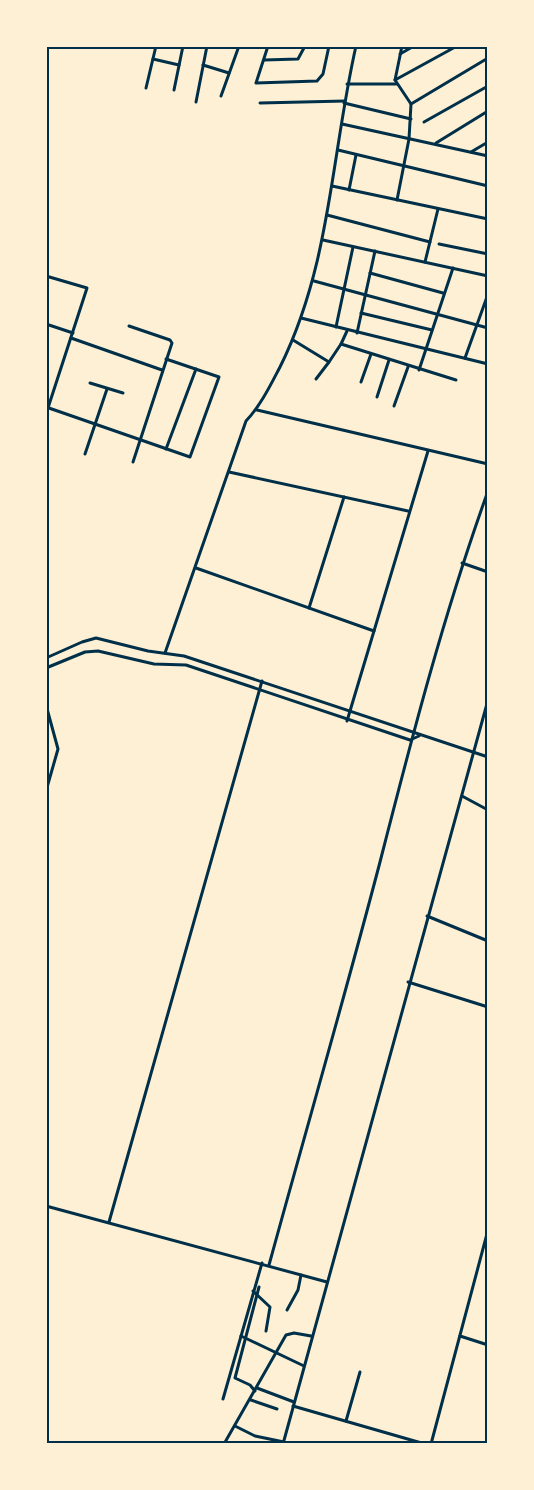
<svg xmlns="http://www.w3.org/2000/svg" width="534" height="1490" viewBox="0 0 534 1490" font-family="Jost,sans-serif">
  <rect width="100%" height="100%" fill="#fdf0d5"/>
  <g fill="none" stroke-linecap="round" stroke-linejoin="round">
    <g stroke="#003049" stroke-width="3">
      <path d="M268 46 256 83 317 81 323 74 329 46"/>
      <path d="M400 54 414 46"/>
      <path d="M153 59 179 65"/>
      <path d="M264 60 298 59 305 46"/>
      <path d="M203 65 229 73"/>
      <path d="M395 80 457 46"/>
      <path d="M347 84H396"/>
      <path d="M146 88 156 46"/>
      <path d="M174 90 183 46"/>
      <path d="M221 96 239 46"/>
      <path d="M196 102 207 46"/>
      <path d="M260 103 345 101"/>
      <path d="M344 103 411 119"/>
      <path d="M411 104 488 58"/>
      <path d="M424 122 488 86"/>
      <path d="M342 124 488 156"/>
      <path d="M436 143 488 111"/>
      <path d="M338 150 488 186"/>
      <path d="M471 152 488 142"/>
      <path d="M332 186 488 219"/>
      <path d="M349 190 356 155"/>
      <path d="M397 200 409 139 411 104 395 80 402 46"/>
      <path d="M327 215 430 242"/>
      <path d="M323 240 488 276"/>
      <path d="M439 244 488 254"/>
      <path d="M425 262 438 209"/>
      <path d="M370 273 443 293"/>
      <path d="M46 276 87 288 46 414"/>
      <path d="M314 281 488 328"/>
      <path d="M361 313 432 330"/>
      <path d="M301 318 488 364"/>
      <path d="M46 324 73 333"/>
      <path d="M129 326 170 340 172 343 133 462"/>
      <path d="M336 327 353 247"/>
      <path d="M357 333 375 251"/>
      <path d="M71 338 162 370"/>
      <path d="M293 340 329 362 316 379"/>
      <path d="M341 344 347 331"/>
      <path d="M465 358 488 294"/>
      <path d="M329 362 341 344 456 380"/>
      <path d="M419 370 453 268"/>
      <path d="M361 382 371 354"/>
      <path d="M90 383 123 393"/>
      <path d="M377 397 389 360"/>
      <path d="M394 406 408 367"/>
      <path d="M46 407 190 457 219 377 166 359"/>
      <path d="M257 410 488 464"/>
      <path d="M166 449 196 369"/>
      <path d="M85 454 107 389"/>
      <path d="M229 472 408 511"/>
      <path d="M462 563 488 572"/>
      <path d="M196 568 374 631"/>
      <path d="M309 608 344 497"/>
      <path d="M165 653 246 421C261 405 270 386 280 367 331 264 331 156 356 46"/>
      <path d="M46 705 58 749 46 791"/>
      <path d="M347 721 428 451"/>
      <path d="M462 796 488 810"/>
      <path d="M427 916 488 941"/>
      <path d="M408 982 488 1007"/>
      <path d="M46 1206 327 1282"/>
      <path d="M109 1222 262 681"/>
      <path d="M269 1265C306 1130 345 996 380 862 412 737 444 613 488 491"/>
      <path d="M253 1291 270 1307 266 1331"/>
      <path d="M287 1310 298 1290 301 1275"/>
      <path d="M241 1336 304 1366"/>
      <path d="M460 1336 488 1345"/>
      <path d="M257 1388 294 1402"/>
      <path d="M255 1391 250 1385 235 1378 259 1287"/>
      <path d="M223 1399 262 1263"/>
      <path d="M251 1400 277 1409"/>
      <path d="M293 1406 425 1444"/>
      <path d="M346 1421 360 1372"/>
      <path d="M235 1426 255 1436 284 1442"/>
      <path d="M224 1444 286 1335 294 1333 311 1336"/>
      <path d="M431 1444 488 1230"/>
    </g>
    <g stroke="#003049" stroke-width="3">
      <path d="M46 658 82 642 96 638 148 651 184 656 488 757"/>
      <path d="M46 668 85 652 98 651 154 664 186 665 410 740 419 736"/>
      <path d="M283 1444 488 700"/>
    </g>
  </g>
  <rect width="534" height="1490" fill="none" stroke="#fdf0d5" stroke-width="96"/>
  <rect x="48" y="48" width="438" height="1394" fill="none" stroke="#003049" stroke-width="2"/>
</svg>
